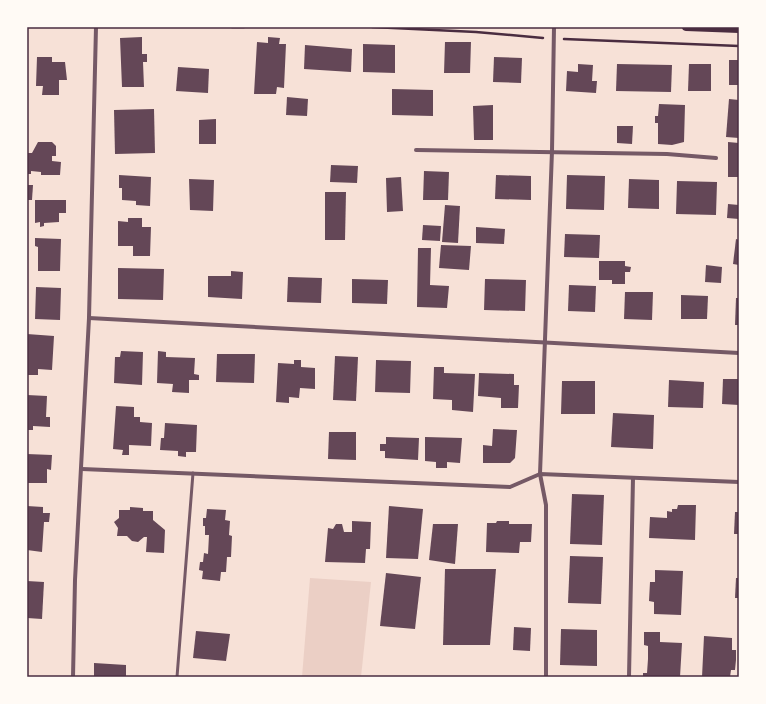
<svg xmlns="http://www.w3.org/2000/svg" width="766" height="704" viewBox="0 0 766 704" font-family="'Exo 2',sans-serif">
  <rect width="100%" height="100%" fill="#f7e1d7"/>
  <path fill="#ebcfc5" d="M310 578 371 582 361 677H302Z"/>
  <g fill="#644757">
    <path d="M142 37V54H147V62H143L144 87H122L120 38Z"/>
    <path d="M268 37 280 38 279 44H286L284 88 277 87 276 94H254L257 42 268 43Z"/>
    <path d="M445 42H471L470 73H444Z"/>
    <path d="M363 44 395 45V73L363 72Z"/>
    <path d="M305 45 352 49 351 72 304 69Z"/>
    <path d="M37 57H52V62H65L67 80H59V95H42L43 86H36Z"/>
    <path d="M494 57 522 58 521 83 493 82Z"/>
    <rect x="729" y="60" width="10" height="25"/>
    <path d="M578 64 593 65 592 81H597L596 93 566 91 567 71 578 72Z"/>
    <path d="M617 64 672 65 671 92 616 91Z"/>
    <path d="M689 64H711V91H688Z"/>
    <path d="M178 67 209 69 208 93 176 91Z"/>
    <path d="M392 89 433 90V116L392 115Z"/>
    <path d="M287 97 308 99 307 116 286 115Z"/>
    <path d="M729 99 739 100V138L726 137Z"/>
    <path d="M659 104 685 105 684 142 672 145 658 144V123H655V116H658Z"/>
    <path d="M493 105V140H474L473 106Z"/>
    <path d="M154 109 155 153 115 154 114 110Z"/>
    <path d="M216 119V144H199V120Z"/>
    <path d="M617 126H633L632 144 617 143Z"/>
    <path d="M38 142H52L56 146V156H52V161L61 162 60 175H41V172L31 171V174H27V153H32Z"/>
    <path d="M728 142 739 143V177H728Z"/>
    <path d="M331 165 358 166 357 183 330 182Z"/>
    <path d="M424 171 449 172 448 200H423Z"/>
    <path d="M119 175 151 177 150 206 136 205V201L122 200V188H119Z"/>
    <path d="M496 175 531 176V200L495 199Z"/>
    <path d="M567 175 605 176 604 210 566 209Z"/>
    <path d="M401 177 403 211 387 212 386 178Z"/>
    <path d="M189 179 214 180 213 211 190 210Z"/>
    <path d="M629 179 659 180V209L628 208Z"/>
    <path d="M677 181 717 182 716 215 676 214Z"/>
    <path d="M27 185H33L32 200H27Z"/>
    <path d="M325 192H346L345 240H325Z"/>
    <path d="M35 200H66V213H59V222L44 223V226L40 227V222L35 223Z"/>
    <path d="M728 204 739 205V219L727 218Z"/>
    <path d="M445 205 460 206 458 243 442 242Z"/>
    <path d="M128 218H142V227H151L150 256H133V246H118V221L128 222Z"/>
    <path d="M423 225 441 226 440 241 422 240Z"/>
    <path d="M476 227 505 229 504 244 476 243Z"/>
    <path d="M565 234 600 235 599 258 564 257Z"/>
    <path d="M35 238 61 239 60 271H38V247L35 246Z"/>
    <path d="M736 239 739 240V265L733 264Z"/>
    <path d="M441 245 471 246 469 270 439 268Z"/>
    <path d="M418 248H431L430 285 449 286 447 308 417 307Z"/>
    <path d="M599 261H625V266L631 267 630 272H625V284H612V280H599Z"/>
    <path d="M706 265 722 267 721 283 705 282Z"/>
    <path d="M118 268 164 269 163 300 118 299Z"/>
    <path d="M231 271 243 272 242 299 208 297V276H231Z"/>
    <path d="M288 277 322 278 321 303 287 302Z"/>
    <path d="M352 279 388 280 387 304 352 303Z"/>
    <path d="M485 279 526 280 525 311 484 310Z"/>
    <path d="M569 285 596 286 595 312 568 311Z"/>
    <path d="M36 287 61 288 60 320 35 319Z"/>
    <path d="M625 292H653L652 320 624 319Z"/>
    <path d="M681 295 708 296 707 319H681Z"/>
    <path d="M736 298H739V325H735Z"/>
    <path d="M27 334 54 336 52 370 38 369V375H27Z"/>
    <path d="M121 351 143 352 142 385 114 383 115 357H120Z"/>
    <path d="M158 351 166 352V357L195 358 194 374 199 375V380H189V393L172 392 173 384 157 383Z"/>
    <path d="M217 354H255L254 383 216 382Z"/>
    <path d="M335 356 358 357 356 401 333 400Z"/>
    <path d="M294 360H301V367L315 368V389L300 388 299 398 289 397V403L276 402 278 363 294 364Z"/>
    <path d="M376 360 411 361 410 393 375 392Z"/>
    <path d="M434 367H444V373L475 374 473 412 452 410V400L433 399Z"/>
    <path d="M479 373 514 374V385H519L518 408H501V398L478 396Z"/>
    <path d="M723 379H739V405L722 404Z"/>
    <path d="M669 380 704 382 703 408 668 407Z"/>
    <path d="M562 381H595V414H561Z"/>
    <path d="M27 395 47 396 46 417H50V427L33 426V430H27Z"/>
    <path d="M116 406 134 407V417H140V422L152 423 151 446 129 445V455H122L123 450 113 449Z"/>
    <path d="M613 413 654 415 653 449 611 447Z"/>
    <path d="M165 423 197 425 196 452H186V457L178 456V451L160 450 161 438H164Z"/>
    <path d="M493 429 517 430 515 458 510 463H483V445L492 446Z"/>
    <path d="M329 432H356V460L328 459Z"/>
    <path d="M386 437 419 438 418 460 385 458V451H380V444H386Z"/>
    <path d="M425 437 462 438 460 463 447 462V468H436V462L425 461Z"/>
    <path d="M27 454 52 455 51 470 47 469V483H27Z"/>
    <path d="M572 494 604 495 602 545 570 544Z"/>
    <path d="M678 505H696L695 540 649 538 650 517 667 518V511L672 512V509H677Z"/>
    <path d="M27 506 43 507V513H50L49 522H44L42 552 27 550Z"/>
    <path d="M389 506 423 509 418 559 386 558Z"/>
    <path d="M130 507 143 508V511H153V520L165 530 164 553 146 552 147 537H144L138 542 132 541 127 536H117L118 528 114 522 119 518V510H130Z"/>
    <path d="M207 509 226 510 225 520 230 521 229 535 232 536 231 557H227L226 572H221L220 581 202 579 203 571 199 570 200 562H203L204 553 208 554 209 535H205V526H203V518H206Z"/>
    <path d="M735 512H739V534H734Z"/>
    <path d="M352 521 371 522 370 549H366L365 563 325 562 328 528 333 529 336 524H342L344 532H352Z"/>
    <path d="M497 521H509V524H532L531 542H520L519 553 486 552 487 523H496Z"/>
    <path d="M433 524H458L455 564 429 560Z"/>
    <path d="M570 556 603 557 601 604 568 603Z"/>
    <path d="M445 569H496L490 645H443Z"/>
    <path d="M655 570 683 571 681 615 654 614V602L649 601 650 582H655Z"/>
    <path d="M386 573 421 577 415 629 380 626Z"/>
    <path d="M736 578H739V598H735Z"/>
    <path d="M27 581 44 582 42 619 27 618Z"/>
    <path d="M514 627 531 628 530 651 513 650Z"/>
    <path d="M561 629 597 630V666L560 665Z"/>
    <path d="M196 631 230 634 226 661 193 658Z"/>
    <path d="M644 632H660V642L682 643 680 677H643V673H647L648 659V646L644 645Z"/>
    <path d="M704 636 732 638V650H736V660L735 670H731L730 677H702Z"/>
    <path d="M94 663 126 665V677H94Z"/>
  </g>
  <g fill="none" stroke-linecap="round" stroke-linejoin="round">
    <g stroke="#4a2c40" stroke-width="2.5">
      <path d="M232 27H244"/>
      <path d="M372 27 476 32 543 38"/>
      <path d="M564 39 739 46"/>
    </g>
    <path stroke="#755966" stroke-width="3" d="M177 677 193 473"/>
    <g stroke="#755966" stroke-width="4">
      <path d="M416 150 667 154 716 158"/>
      <path d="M89 318 739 353"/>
      <path d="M82 469 510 487 540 474 739 482"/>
      <path d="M73 677 75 580 89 318 96 27"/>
      <path d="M546 677V505L540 474 552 151 554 27"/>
      <path d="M629 677 633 478"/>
    </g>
    <path stroke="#4a2c40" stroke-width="8" d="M686 27 739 29"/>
  </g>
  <rect width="766" height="704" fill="none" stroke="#fffaf5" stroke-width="56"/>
  <rect x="28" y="28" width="710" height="648" fill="none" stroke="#4a2c40" stroke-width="1.5"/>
</svg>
